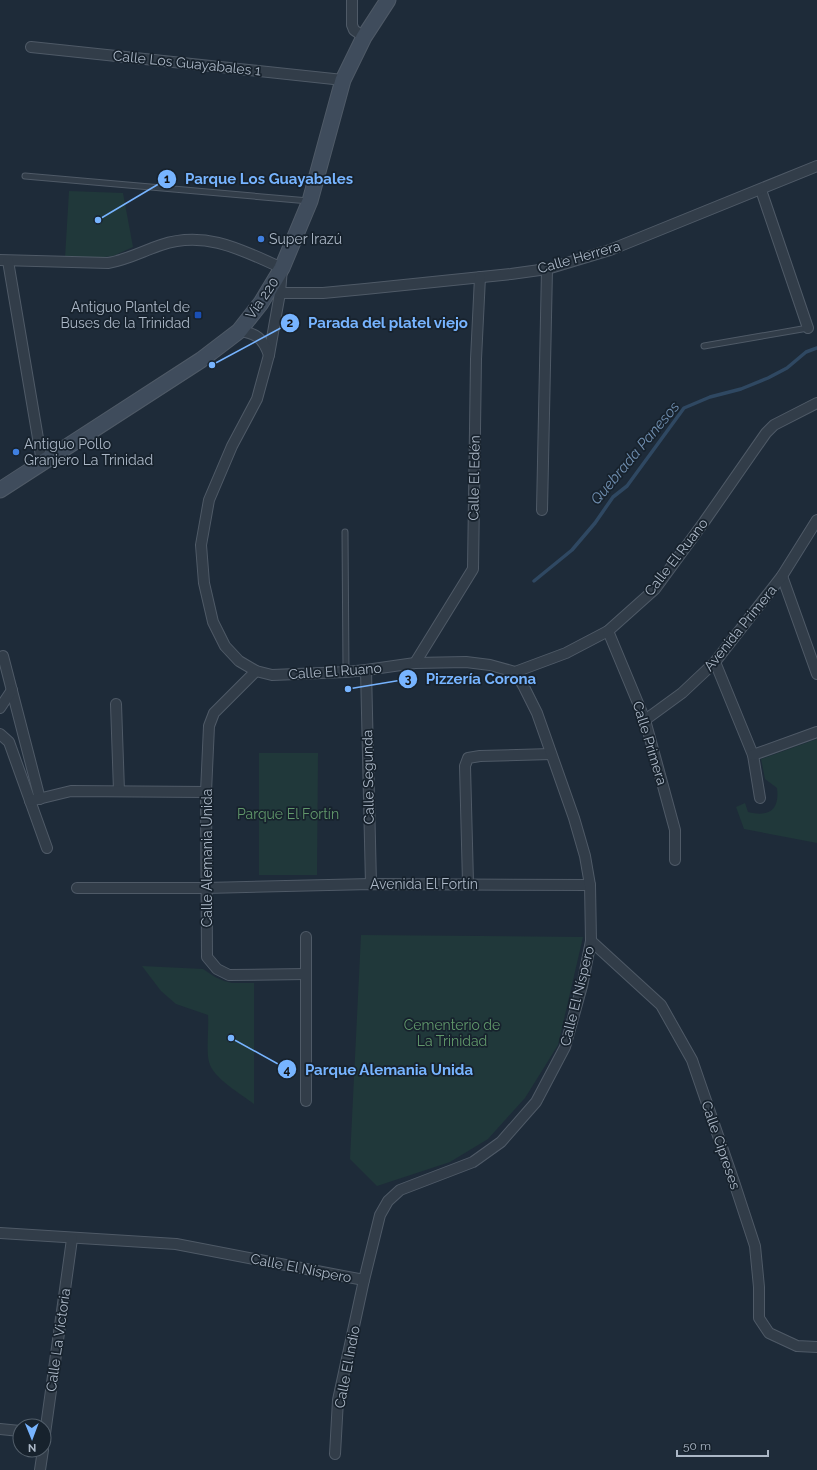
<svg xmlns="http://www.w3.org/2000/svg" width="817" height="1470" viewBox="0 0 817 1470" font-family="Raleway,sans-serif">
  <rect width="100%" height="100%" fill="#1e2b39"/>
  <g fill="#20383a">
    <path d="M69 191 123 193 133 247 113 256 88 259 65 258Z"/>
    <path d="M817 739V843L744 829 736 807 745 803 748 812C768 817 780 811 777 788L765 779 761 759Z"/>
    <path d="M259 753H318L317 875H259Z"/>
    <path d="M361 935 583 937 558 1045 525 1098 488 1139 450 1162 377 1186 350 1159Z"/>
    <path d="M142 966 203 969 215 977 224 981 232 983H254V1104C241 1094 213 1078 209 1062 206 1051 209 1028 208 1015L176 1004 161 991Z"/>
  </g>
  <g fill="none" stroke-linecap="round" stroke-linejoin="round">
    <path stroke="#2f4862" stroke-width="3.5" d="M534 581 572 550 595 523 613 497 627 486 684 408 710 397 741 389 768 378 787 368 806 352 817 348"/>
    <defs>
      <g id="service">
        <path d="M25 176 309 201"/>
        <path d="M704 346 808 328"/>
        <path d="M345 532 346 672"/>
      </g>
      <g id="minor">
        <path d="M352 0V25L354 30 364 37"/>
        <path d="M31 47 343 80"/>
        <path d="M761 190 808 328"/>
        <path d="M0 260 108 263C127 260 143 251 161 245 205 230 242 250 282 268L280 293 269 355 257 399 232 446 209 500 201 545 204 583 213 622 225 646 239 661 256 671 272 675 346 672 366 670 415 663 466 662 490 665 515 672 566 653 608 631 655 589 704 522 766 433 774 425 817 403"/>
        <path d="M8 261 42 462"/>
        <path d="M280 293H323L365 289 511 274 547 269 610 250 817 166"/>
        <path d="M239 331C256 333 263 338 269 355"/>
        <path d="M542 510 547 269"/>
        <path d="M782 576 817 674"/>
        <path d="M608 631 645 720 675 830V860"/>
        <path d="M3 656 40 799"/>
        <path d="M715 662 753 755 760 798"/>
        <path d="M415 663 473 569 476 359 480 277"/>
        <path d="M366 670 371 884"/>
        <path d="M256 671 214 713 209 726 206 792 207 957 217 969 229 975 306 974"/>
        <path d="M116 704 119 791"/>
        <path d="M0 708 12 690"/>
        <path d="M645 720 682 693 715 662 782 576 817 520"/>
        <path d="M0 734 9 742 47 848"/>
        <path d="M753 755 817 732"/>
        <path d="M30 801 71 791 206 792"/>
        <path d="M468 883 465 766 468 758 480 756 551 754"/>
        <path d="M77 888H206L371 884 590 885"/>
        <path d="M306 937V1101"/>
        <path d="M591 941 661 1005 692 1060 734 1182 755 1246 759 1287V1318L769 1333 797 1346 817 1347"/>
        <path d="M0 1233 176 1244 364 1280"/>
        <path d="M0 1429 20 1431"/>
        <path d="M44 1441 72 1239"/>
        <path d="M335 1454 338 1400 364 1280 380 1215 388 1201 400 1190 473 1162 501 1142 536 1102 565 1047 582 986 591 941 590 885 585 856 574 818 537 713 524 687 515 672"/>
        <path d="M40 1470 43 1450"/>
      </g>
      <path id="secondary" d="M0 490 201 360 239 331 261 303 282 268 310 201 343 80 364 37 388 0"/>
    </defs>
    <use href="#service" stroke="#4f5a67" stroke-width="7"/>
    <use href="#minor" stroke="#4f5a67" stroke-width="12"/>
    <use href="#secondary" stroke="#4f5a67" stroke-width="17"/>
    <use href="#service" stroke="#323d49" stroke-width="5"/>
    <use href="#minor" stroke="#323d49" stroke-width="10"/>
    <use href="#secondary" stroke="#3f4c5c" stroke-width="15"/>
  </g>
  <g fill="#3f7fe0" stroke="#17222d" stroke-width="1.5">
    <circle cx="261" cy="239" r="4"/>
    <circle cx="16" cy="452" r="4"/>
  </g>
  <rect fill="#1a4fb4" stroke="#17222d" stroke-width="1.5" x="194" y="311" width="8" height="8" rx="2"/>
  <g text-anchor="middle" dominant-baseline="central" stroke-width="3.5" stroke-linejoin="round" paint-order="stroke">
    <g font-size="14" fill="#abb7c6" stroke="#17222d">
      <text transform="translate(187 63) rotate(6)">Calle Los Guayabales 1</text>
      <text transform="translate(579 257) rotate(-16)">Calle Herrera</text>
      <text transform="translate(262 298) rotate(-56)">Vía 220</text>
      <text transform="translate(474 478) rotate(-89)">Calle El Edén</text>
      <text transform="translate(676 557) rotate(-52)">Calle El Ruano</text>
      <text transform="translate(740 628) rotate(-51)">Avenida Primera</text>
      <text transform="translate(335 671) rotate(-4)">Calle El Ruano</text>
      <text transform="translate(650 743) rotate(73)">Calle Primera</text>
      <text transform="translate(368 777) rotate(-91)">Calle Segunda</text>
      <text transform="translate(207 858) rotate(-90)">Calle Alemania Unida</text>
      <text x="424" y="884">Avenida El Fortín</text>
      <text transform="translate(577 996) rotate(-76)">Calle El Níspero</text>
      <text transform="translate(721 1145) rotate(71)">Calle Cipreses</text>
      <text transform="translate(301 1268) rotate(11)">Calle El Níspero</text>
      <text transform="translate(58 1340) rotate(-82)">Calle La Victoria</text>
      <text transform="translate(347 1367) rotate(-79)">Calle El Indio</text>
    </g>
    <g font-size="14" fill="#abb7c6" stroke="#17222d" text-anchor="start">
      <text x="269" y="239">Super Irazú</text>
      <text x="190" y="307" text-anchor="end">Antiguo Plantel de<tspan x="190" dy="16">Buses de la Trinidad</tspan></text>
      <text x="24" y="444">Antiguo Pollo<tspan x="24" dy="16">Granjero La Trinidad</tspan></text>
    </g>
    <g font-size="14" fill="#61986b" stroke="#17222d">
      <text x="288" y="814">Parque El Fortín</text>
      <text x="452" y="1025">Cementerio de<tspan x="452" dy="16">La Trinidad</tspan></text>
    </g>
    <g font-size="15" font-style="italic" fill="#7190b2" stroke="#17222d">
      <text transform="translate(635 453) rotate(-50)">Quebrada Panesos</text>
    </g>
  </g>
  <path fill="none" stroke="#77b4ff" stroke-width="1.5" d="M98 220L167 179M212 365L290 323M348 689L408 679M231 1038L287 1069"/>
  <g fill="#77b4ff" stroke="#17222d" stroke-width="1.5">
    <circle cx="98" cy="220" r="4"/>
    <circle cx="212" cy="365" r="4"/>
    <circle cx="348" cy="689" r="4"/>
    <circle cx="231" cy="1038" r="4"/>
    <circle cx="167" cy="179" r="10"/>
    <circle cx="290" cy="323" r="10"/>
    <circle cx="408" cy="679" r="10"/>
    <circle cx="287" cy="1069" r="10"/>
  </g>
  <g font-size="12" text-anchor="middle" font-weight="bold" fill="#111">
    <text x="167" y="183">1</text>
    <text x="290" y="327">2</text>
    <text x="408" y="683">3</text>
    <text x="287" y="1074">4</text>
  </g>
  <g font-size="15" text-anchor="middle" font-weight="bold" fill="#77b4ff" stroke="#17222d" stroke-width="3.5" stroke-linejoin="round" paint-order="stroke">
    <text x="269" y="184">Parque Los Guayabales</text>
    <text x="388" y="328">Parada del platel viejo</text>
    <text x="481" y="684">Pizzería Corona</text>
    <text x="389" y="1075">Parque Alemania Unida</text>
  </g>
  <g transform="translate(32 1438) rotate(179)"><circle r="19" fill="#17222d" stroke="#525e6a"/>
  <path d="M0-3L7 15L0 10L-7 15Z" fill="#77b4ff"/>
  <text y="-6" font-size="11" font-weight="bold" text-anchor="middle" fill="#abb7c6">N</text>
  </g>
  <path d="M677 1450v6h91v-6" fill="none" stroke="#abb7c6" stroke-width="2"/>
  <text x="683" y="1450" font-size="12" fill="#abb7c6" stroke="#17222d" stroke-width="3" paint-order="stroke">50 m</text>
</svg>
